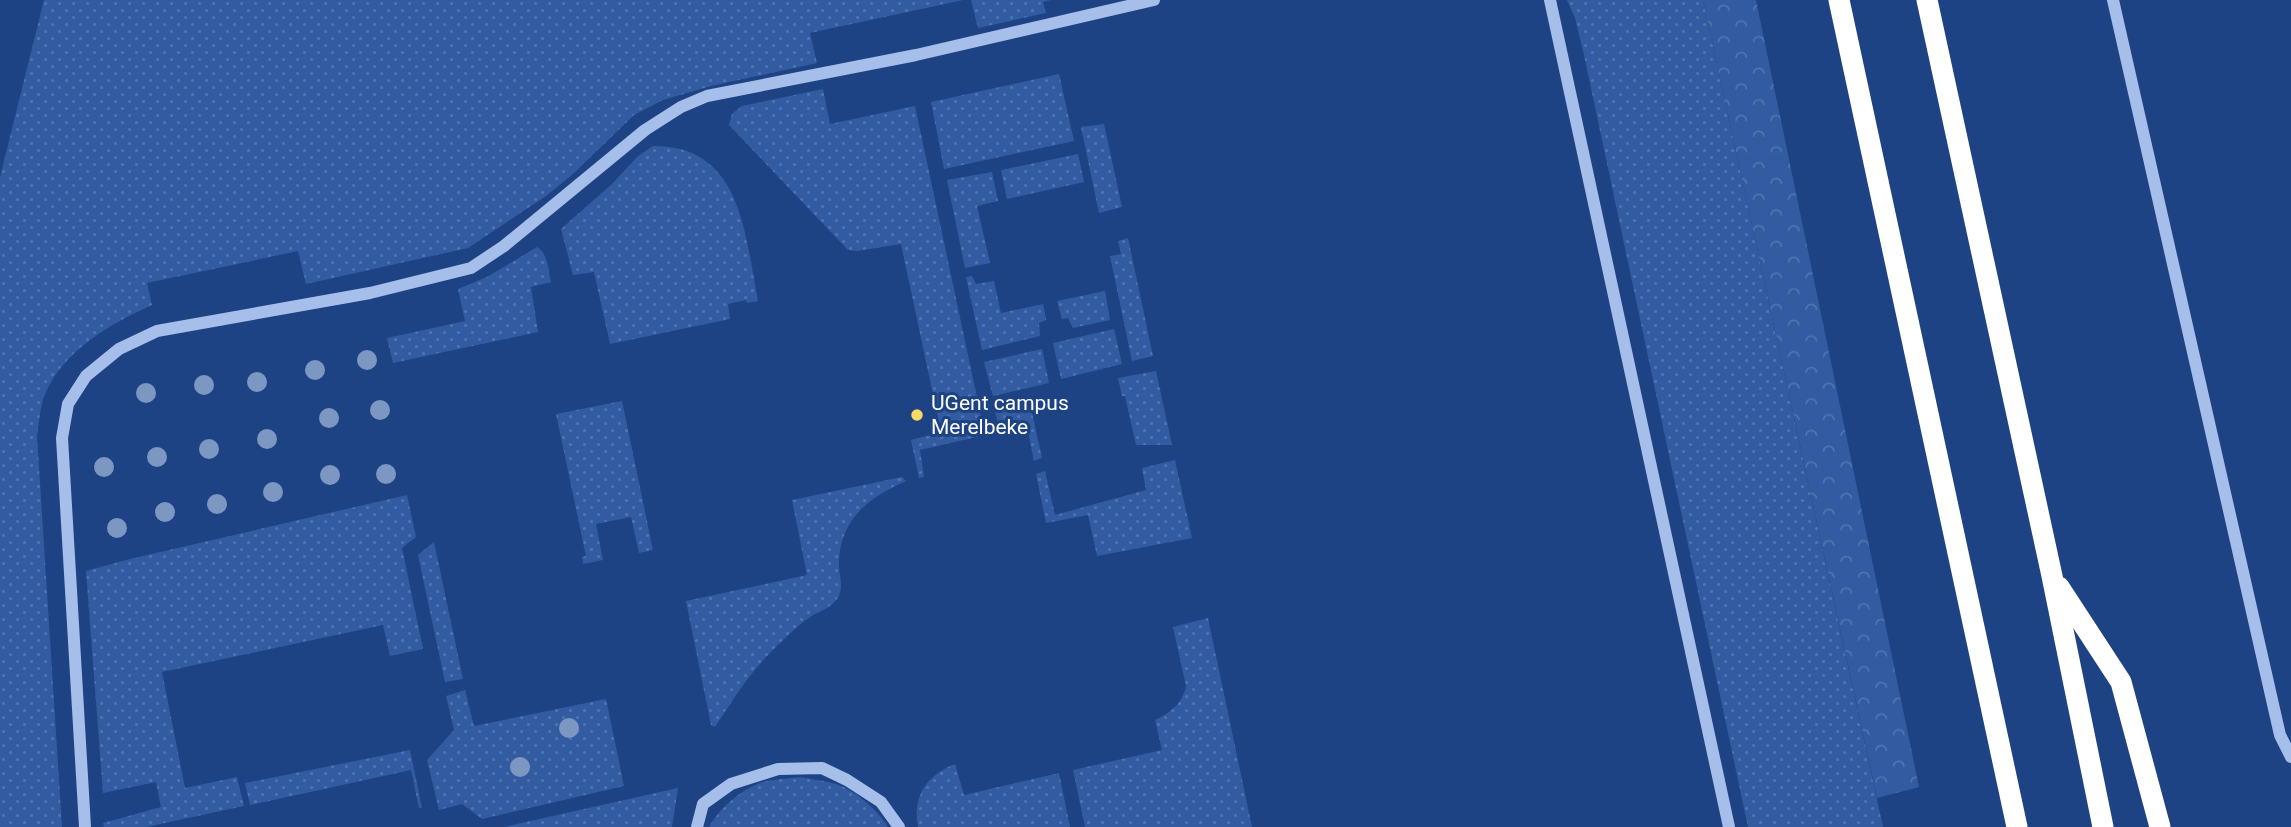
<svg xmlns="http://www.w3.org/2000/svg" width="2291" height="827" viewBox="0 0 2291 827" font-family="Roboto,sans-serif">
  <defs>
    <pattern id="grass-dots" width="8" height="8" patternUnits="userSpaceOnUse" patternTransform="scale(1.75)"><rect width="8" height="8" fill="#325ba2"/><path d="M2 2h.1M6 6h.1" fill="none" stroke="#5174b0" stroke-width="1.8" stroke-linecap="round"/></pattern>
    <pattern id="forest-crowns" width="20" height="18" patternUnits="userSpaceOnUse" patternTransform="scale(1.75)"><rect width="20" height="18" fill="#325ba2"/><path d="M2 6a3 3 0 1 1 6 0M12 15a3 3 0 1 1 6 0" fill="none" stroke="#5174b0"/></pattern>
  </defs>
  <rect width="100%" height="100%" fill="#1e4384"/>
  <g fill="url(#grass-dots)">
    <path d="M44 0H963L810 33 817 63 711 86 663 100 634 115 573 174 546 196 468 248 306 284 298 251 147 283 152 305C110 324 64 350 45 394 40 406 39 423 37 436L62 827H0V177Z"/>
    <path d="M971 0H1051L1043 2 1046 13 978 28Z"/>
    <path d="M1567 0H1703L1883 827H1748L1584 55 1575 18Z"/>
    <path d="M1059 74 1074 141 944 169 931 102Z"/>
    <path d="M823 89 830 124 915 106 985 435 920 450 924 477 919 478 911 440 941 432 901 244 857 251 848 250 729 125 732 114 742 106Z"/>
    <path d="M1104 124 1122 207 1099 213 1081 127Z"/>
    <path d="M653 146C742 145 745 235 758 301L747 303 746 300 728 304 730 319 610 344 594 272 573 275 561 229 612 184 638 156Z"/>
    <path d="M1078 154 1084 182 1007 199 1001 170Z"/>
    <path d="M992 172 998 201 977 206 990 263 965 268 947 180Z"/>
    <path d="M1128 238 1153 356 1132 361 1110 256 1121 254 1118 241Z"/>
    <path d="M537 247C548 253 548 270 551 282L531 287 538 332 393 363 387 338 465 321 458 289 487 277Z"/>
    <path d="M972 276 976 284 994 281 1001 313 1043 304 1046 320 1039 323 1040 336 982 350 966 277Z"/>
    <path d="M1105 291 1110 320 1073 328 1068 318 1062 319 1057 301Z"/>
    <path d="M1114 329 1122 364 1061 379 1053 343Z"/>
    <path d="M1042 349 1049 383 993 396 984 362Z"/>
    <path d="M1156 371 1172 445H1136L1125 396H1122L1118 378Z"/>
    <path d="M1029 399 1042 458 1034 461 1027 427 1000 432 995 411 998 406Z"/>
    <path d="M622 401 653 550 639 553 631 517 596 524 603 560 583 564 582 557 586 556 556 414Z"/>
    <path d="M1175 460 1192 538 1097 556 1088 515 1046 523 1036 474 1045 471 1055 515 1146 490 1142 468Z"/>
    <path d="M902 477 906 481C867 498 838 521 839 568 840 579 844 588 837 599 832 607 818 612 810 617 797 626 785 638 774 649 750 672 733 700 715 727L711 725 686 601 807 575 792 500Z"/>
    <path d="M407 495 416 537 402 548 423 649 390 656 383 625 162 672 185 788 237 777 244 806 146 827H104L103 823 161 807 156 782 103 793 86 571 130 559Z"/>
    <path d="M434 542 463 679 445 682 418 555Z"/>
    <path d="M1208 618 1252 827H1085L1073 770 1162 750 1155 720C1170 713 1183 703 1186 686L1173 627Z"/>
    <path d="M465 690 474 726 606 699 624 786 482 819 462 804 439 810 427 760 454 730 446 696Z"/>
    <path d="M410 750 422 808H419L411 770 250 805 245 783Z"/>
    <path d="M955 764 964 795 1059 773 1070 827H918C912 796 927 775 955 764Z"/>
    <path d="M799 777C810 779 821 780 832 783 853 788 877 809 888 827H709C720 808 739 791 760 783 771 779 787 779 799 777Z"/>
    <path d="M678 788 672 827H504Z"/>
  </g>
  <path fill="url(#forest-crowns)" d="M1703 0H1756L1919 787 1877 798Z"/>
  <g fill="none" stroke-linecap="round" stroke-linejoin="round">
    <g stroke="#a6bfea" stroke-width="12">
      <path d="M1550 0 1729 827"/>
      <path d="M2113 0 2280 735 2291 757"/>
      <path d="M85 827 62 438 68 404 86 376 119 349 157 331 370 293 471 268 504 246 645 130 681 107 707 96 916 55 1154 0"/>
      <path d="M697 827 703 804 731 784 778 769 822 768 847 780 881 802 899 827"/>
    </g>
    <g stroke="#fff" stroke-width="21">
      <path d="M1839 0 2017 827"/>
      <path d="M1927 0 2052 576 2103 827"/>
      <path d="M2059 587 2121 682 2160 827"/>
    </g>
  </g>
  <g fill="#7d97c3">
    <circle cx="367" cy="360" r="10"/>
    <circle cx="315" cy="370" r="10"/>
    <circle cx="257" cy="382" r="10"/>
    <circle cx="204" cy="385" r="10"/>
    <circle cx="146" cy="393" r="10"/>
    <circle cx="380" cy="410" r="10"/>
    <circle cx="329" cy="418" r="10"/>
    <circle cx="267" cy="439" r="10"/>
    <circle cx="209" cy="449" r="10"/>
    <circle cx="157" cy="457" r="10"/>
    <circle cx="104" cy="467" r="10"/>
    <circle cx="386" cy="474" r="10"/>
    <circle cx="330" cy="475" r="10"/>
    <circle cx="273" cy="492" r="10"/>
    <circle cx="217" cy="504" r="10"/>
    <circle cx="165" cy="512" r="10"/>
    <circle cx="117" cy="528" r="10"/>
    <circle cx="569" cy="728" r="10"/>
    <circle cx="520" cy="767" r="10"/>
  </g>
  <circle fill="#f9da65" stroke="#1e4384" stroke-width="2.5" cx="917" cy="415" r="7"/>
  <g text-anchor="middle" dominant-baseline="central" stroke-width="6" stroke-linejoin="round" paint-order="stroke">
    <g font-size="21" fill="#fff" stroke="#1e4384" text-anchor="start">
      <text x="931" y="403">UGent campus<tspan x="931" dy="24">Merelbeke</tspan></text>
    </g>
  </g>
</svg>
